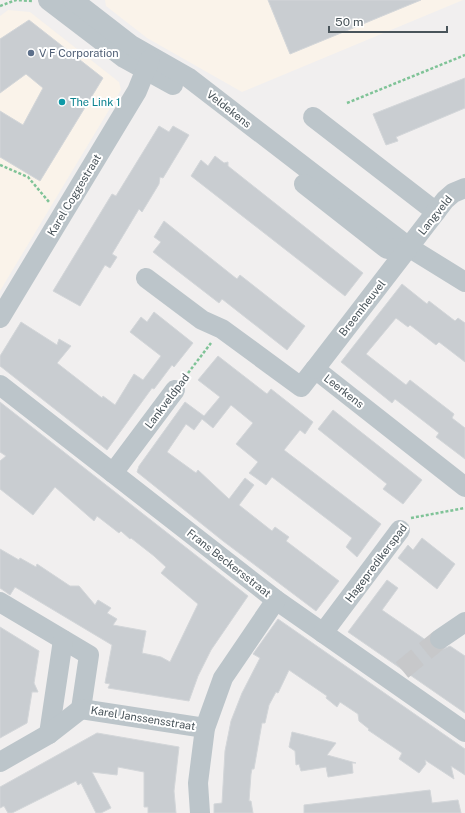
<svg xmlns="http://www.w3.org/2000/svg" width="465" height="813" viewBox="0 0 465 813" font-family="'Public Sans',sans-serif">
  <rect width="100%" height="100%" fill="#f1efef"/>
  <g fill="#faf3ea">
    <path d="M105 0H463L242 92 147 38 106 6Z"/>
    <path d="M8 10 30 12 119 82 121 90 0 291V16Z"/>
  </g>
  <g fill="#c9cdd1" stroke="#d3d6d9">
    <path d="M268 0H421L290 54Z"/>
    <path d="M29 20 103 78 40 181 0 157V111L23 125 43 88 26 74 0 93V39Z"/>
    <path d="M465 78V108L396 137 398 141 386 145 373 114Z"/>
    <path d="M159 126 169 132 173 126 189 135 163 178 160 177 159 184 142 212 139 209 112 254 117 257 110 268 105 265 80 306 53 291 112 194 116 196Z"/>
    <path d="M215 156 224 163 228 162V166L363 273 345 296 191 176 201 160 208 166Z"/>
    <path d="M164 221 237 279 240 275 305 326 287 350 222 299 219 303 153 252 161 242 154 237Z"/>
    <path d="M402 284 427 304 429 301 455 321 458 318 465 323V362L439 342 436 345 410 325 408 327 396 318 366 354 406 385 410 380 454 414 452 418 465 428V459L436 437 439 433 395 399 392 403 341 362Z"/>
    <path d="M154 312 193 343 174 367 172 365 154 389 152 388 107 450 0 366V356L21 322 57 345 59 339 71 346 57 363 102 398 103 396 115 405 134 374 143 380 161 356 130 332 141 317 147 322Z"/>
    <path d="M218 356 267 394 271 389 313 422 305 434 300 430 284 450 381 524 357 557 346 547 352 538 272 477 266 485 249 473 258 462 236 444 253 423 231 405 213 428 202 419 194 430 186 424 167 452 196 473 198 470 229 499 245 478 254 485 239 505 272 531 275 527 289 537 286 541 339 581 316 611 223 541 137 472 139 466 185 402 204 416 220 397 198 380Z"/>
    <path d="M0 402 248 596 211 650 198 676 189 701 108 688 110 684 105 683 112 645 15 587 10 595 0 588V549L19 560 20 558 36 567 37 564 70 586H79L95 605 98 600 111 608 107 613 117 619 113 625 146 631 142 653 161 657 170 662 198 604 161 573 166 567 154 556 131 538 130 539 121 531 119 533 97 516 94 521 55 487 33 515 0 489V461L6 456 0 452Z"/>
    <path d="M333 410 422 480 403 504 383 489 387 484 318 429Z"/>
    <path d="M422 538 455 564 437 589 398 558 408 545 413 550Z"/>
    <path d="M387 580 398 588 382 610 430 643 435 649 441 650 450 646 465 656V713L348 632Z"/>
    <path d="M278 619 465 749V775L451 766 454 779 425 760 426 764 419 773 399 759 402 753 368 730 369 729 359 721 358 714 340 702 337 707 326 698 327 696 289 670 278 693 276 692 269 705 265 723H262L254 769H252L251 774 249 801H251L253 813H214V804L222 803 225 751 231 721 242 693 260 658 253 654Z"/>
    <path d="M0 627 39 651 34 683 38 692H32L27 723 0 738Z"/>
    <path d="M292 732 336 743 327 755 356 763H352L353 773 328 777 326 767 301 771 299 764 296 765 295 751 289 747Z"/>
    <path d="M97 733 179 747 174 791 176 813H148V807H144V772L118 767 117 775 92 772 111 808 101 813H96L81 783 78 785 76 781 12 813H8L4 806 0 808V787Z"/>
    <path d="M430 790 432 803 458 800 461 813H304V805Z"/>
  </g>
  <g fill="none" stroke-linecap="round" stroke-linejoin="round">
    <path stroke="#c7c8ca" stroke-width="20" stroke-dasharray="20 10" stroke-linecap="butt" d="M402 670 440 639"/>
    <g stroke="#7fc397" stroke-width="2.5" stroke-dasharray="3 2" stroke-linecap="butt">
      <path d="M0 6 16 0 32 1"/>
      <path d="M347 103 465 55"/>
      <path d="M0 165 28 177 49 202"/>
      <path d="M185 377 211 343"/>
      <path d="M411 518 465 508"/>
    </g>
    <g stroke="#bcc5ca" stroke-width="20">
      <path d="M48 0 124 58 173 85"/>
      <path d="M73 0 131 45 189 78 410 248 465 282"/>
      <path d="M313 117 436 212"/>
      <path d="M304 184 387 249 410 248"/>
      <path d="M146 278 202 320 222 329 301 387 315 369 465 487"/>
      <path d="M0 318 137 91 150 59"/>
      <path d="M315 369 445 200 453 193 465 188"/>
      <path d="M0 385 276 600 465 732"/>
      <path d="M113 473 175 390"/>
      <path d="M0 602 89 655 81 709"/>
      <path d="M323 633 400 530"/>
      <path d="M440 639 465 622"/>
      <path d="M81 709 205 728"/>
      <path d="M49 734 63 640"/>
      <path d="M0 762 49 734 81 709"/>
      <path d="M200 813 198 783 205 728 223 678 276 600"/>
    </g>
  </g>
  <circle fill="#5c6f8a" stroke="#fff" stroke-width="1.5" cx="31" cy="53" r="4"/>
  <circle fill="#0f9aa8" stroke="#fff" stroke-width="1.5" cx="62" cy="102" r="4"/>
  <g text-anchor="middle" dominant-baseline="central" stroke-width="4" stroke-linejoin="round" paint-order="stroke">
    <g font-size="11" fill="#4e5e75" stroke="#fff" text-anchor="start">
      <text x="39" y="53">V F Corporation</text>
    </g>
    <g font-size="11" fill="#0d838f" stroke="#fff" text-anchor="start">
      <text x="70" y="102">The Link 1</text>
    </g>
    <g font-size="11" fill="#49545a" stroke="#fff">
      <text transform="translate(229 109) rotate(38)">Veldekens</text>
      <text transform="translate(74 195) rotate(-59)">Karel Coggestraat</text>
      <text transform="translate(435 215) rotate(-51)">Langveld</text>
      <text transform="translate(362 308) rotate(-52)">Breemheuvel</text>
      <text transform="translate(344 391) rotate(38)">Leerkens</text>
      <text transform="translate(167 401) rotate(-53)">Lankveldpad</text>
      <text transform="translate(229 563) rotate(38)">Frans Beckersstraat</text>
      <text transform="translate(376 563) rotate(-53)">Hagepredikerspad</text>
      <text transform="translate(143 718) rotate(9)">Karel Janssensstraat</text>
    </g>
  </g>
  <path d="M329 26v6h118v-6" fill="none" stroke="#49545a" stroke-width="2"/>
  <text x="335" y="26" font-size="12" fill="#49545a" stroke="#ffffff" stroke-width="3" paint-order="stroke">50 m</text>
</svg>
